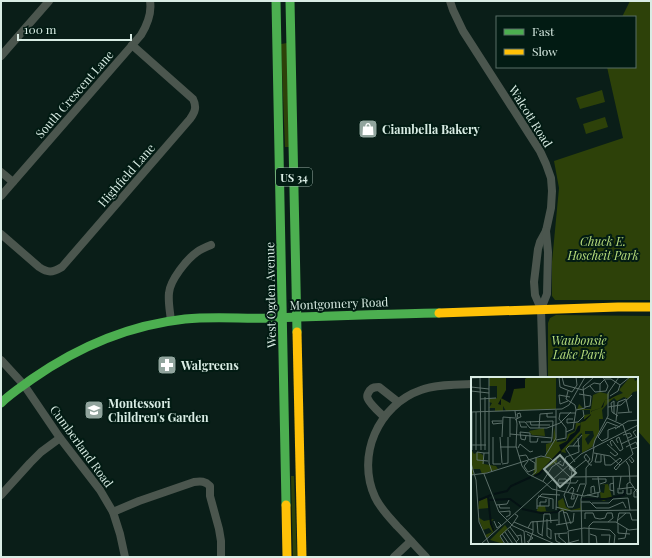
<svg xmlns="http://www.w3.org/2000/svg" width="652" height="558" viewBox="0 0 652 558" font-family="'Playfair Display',serif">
  <rect width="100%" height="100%" fill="#0a1e18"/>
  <g fill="#2d4109">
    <path d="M630 1H651V300H555L552 296V262L559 188 554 161 623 138 607 67H635V17H622Z"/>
    <path d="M287 43 289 147H285L281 44Z"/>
    <path d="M602 90 605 102 580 109 576 98Z"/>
    <path d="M605 117 608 127 586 134 583 124Z"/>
    <path d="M556 315 651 316V446L637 430V378H548V323L550 318Z"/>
    <path d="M291 476H294L297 557H293Z"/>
  </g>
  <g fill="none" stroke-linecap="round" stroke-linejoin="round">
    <g stroke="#4b564e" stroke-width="8">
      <path d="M450 1 453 10 463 31 540 151 546 164 551 178 552 191 551 208 546 231 540 242 538 249 534 282 535 295 541 309 543 378"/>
      <path d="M1 56 49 1"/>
      <path d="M1 172 13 182"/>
      <path d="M1 196 141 35C147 25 152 13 150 1"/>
      <path d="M1 234 39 267C48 273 52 273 62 267L190 119C195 112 197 107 193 99L132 45"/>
      <path d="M541 309 547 294 548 252 546 231"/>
      <path d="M171 321C170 311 168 302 169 293 170 280 187 259 197 252 201 249 206 247 211 245"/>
      <path d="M1 360 24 385 60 438 100 490 113 512 120 534 125 557"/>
      <path d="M384 417C380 413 370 404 368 399 366 396 368 393 370 390 373 387 375 387 379 387L398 402"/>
      <path d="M1 495 30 463 41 452 60 438"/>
      <path d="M113 512 139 501 194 482C201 481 205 481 210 486V496L219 529 221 541V557"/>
      <path d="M394 557 411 541"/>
      <path d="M426 557C416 547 407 536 397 526 389 517 380 508 375 497 356 456 378 405 421 390 437 384 455 385 472 384"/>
    </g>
    <g stroke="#4caf50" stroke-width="9">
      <path d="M276 1 286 505"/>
      <path d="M290 1 297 332"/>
      <path d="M1 403C10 394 21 387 32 379 78 347 130 325 185 319 214 316 244 319 273 318 328 316 384 314 439 313"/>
    </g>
    <g stroke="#ffc107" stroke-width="9">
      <path d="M439 313 618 307H651"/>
      <path d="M297 332 302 557"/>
      <path d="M286 505 287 557"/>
    </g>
  </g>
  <defs>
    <symbol id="shop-square" viewBox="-11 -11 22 22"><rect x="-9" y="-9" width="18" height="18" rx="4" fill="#91a49d" stroke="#021b13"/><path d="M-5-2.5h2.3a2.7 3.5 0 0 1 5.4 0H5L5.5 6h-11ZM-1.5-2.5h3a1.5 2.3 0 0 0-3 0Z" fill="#fff"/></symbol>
    <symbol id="pharmacy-square" viewBox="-11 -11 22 22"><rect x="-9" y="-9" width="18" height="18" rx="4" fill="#91a49d" stroke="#021b13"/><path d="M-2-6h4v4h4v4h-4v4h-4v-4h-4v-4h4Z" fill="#fff"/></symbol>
    <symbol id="school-square" viewBox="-11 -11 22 22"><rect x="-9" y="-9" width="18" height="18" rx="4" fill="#91a49d" stroke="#021b13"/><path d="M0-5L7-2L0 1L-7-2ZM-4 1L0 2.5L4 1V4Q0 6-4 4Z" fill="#fff"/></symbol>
  </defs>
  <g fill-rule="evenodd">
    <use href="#shop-square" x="357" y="118" width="22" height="22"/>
    <use href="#pharmacy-square" x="156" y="354" width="22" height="22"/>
    <use href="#school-square" x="83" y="399" width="22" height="22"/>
  </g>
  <g text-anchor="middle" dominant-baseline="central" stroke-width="4" stroke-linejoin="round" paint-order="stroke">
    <rect fill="#021b13" stroke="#98ada5" stroke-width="1" x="276" y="168" width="36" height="18" rx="3"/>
    <g font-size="11" font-weight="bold" fill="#d9ece4">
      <text x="294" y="177">US 34</text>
    </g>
    <g font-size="12" fill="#d9ece4" stroke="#021b13">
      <text transform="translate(74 94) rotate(-49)">South Crescent Lane</text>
      <text transform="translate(531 116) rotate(58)">Walcott Road</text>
      <text transform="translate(126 175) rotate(-49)">Highfield Lane</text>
      <text transform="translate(270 295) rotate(-91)">West Ogden Avenue</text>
      <text transform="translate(339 303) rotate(-2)">Montgomery Road</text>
      <text transform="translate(82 446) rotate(54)">Cumberland Road</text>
    </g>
    <g font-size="12" font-weight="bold" fill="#d9ece4" stroke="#021b13" text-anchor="start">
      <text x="382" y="129">Ciambella Bakery</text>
      <text x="181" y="365">Walgreens</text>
      <text x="108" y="403">Montessori<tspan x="108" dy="14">Children's Garden</tspan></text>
    </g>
    <g font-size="12" font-style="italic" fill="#b7dd7c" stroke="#021b13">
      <text x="603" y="241">Chuck E.<tspan x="603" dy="14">Hoscheit Park</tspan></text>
      <text x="579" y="340">Waubonsie<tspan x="579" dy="14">Lake Park</tspan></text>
    </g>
  </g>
  <g transform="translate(471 377)">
    <rect width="167" height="167" fill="#0a1e18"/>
    <path d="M85 0V32L35 34 32 29V34H24V31H18L21 26 18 25V22L26 21V9H18V1ZM159 0H163L164 4 167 2V14L162 15 157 22 153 20 146 24 143 21 137 26 131 33 132 42H128V55L121 70 111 76V56L109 57 94 73 95 76 91 75 86 79V85L62 99 65 81 75 80V67L82 65 83 50 86 65 95 64 97 57 104 54 105 46H109L113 43V38L119 37V33H106L108 27 113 32H120L122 18 129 15 137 17 139 13 137 22 152 16 148 13ZM114 54H122L123 59 117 68 114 62 119 57H114ZM73 51 74 59 61 58 58 54ZM0 72 3 77 7 75 12 78 13 87 25 89 27 92 11 97 9 92H2L3 98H0ZM137 107 141 120 133 124 130 123 129 115 133 116 134 108H130ZM17 120 18 131 7 132 8 124ZM92 121 95 130 100 133 109 131V122L110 133 65 135 68 129H74L75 134H88L87 124ZM7 140 13 144 23 142 20 145 24 153 16 161 14 158 21 155 18 151 12 153ZM34 148 37 152 29 159 33 167 19 163Z" fill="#2d4109" fill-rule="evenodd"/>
    <path d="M35 0H57L54 2V11L43 12 39 26 30 21V28L27 27 35 13ZM167 8 156 17H147L139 22 134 23 132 30 130 31 120 34V38L114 44 110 45 109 54 90 74 88 68 96 64 99 58 104 55 107 49 110 48V45L119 38 120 37V35L121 34 130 31 134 23H135L146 17H156Z" fill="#051214"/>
    <path fill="none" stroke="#051214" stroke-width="2" d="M63 99 68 97 90 74M23 117 36 114 40 109 60 100M17 120 20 147 23 154M111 122H135L153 118 154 113M8 123 20 118M18 123 39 122 50 130M51 132 70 136 87 135 89 132"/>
    <path fill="none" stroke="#5d706a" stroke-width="1" d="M9 0 10 73M18 0V86L21 95M88 0 89 10 101 15 106 8 105 0M91 0 93 8 112 13 123 6 129 7M0 1 22 0M149 8 159 0M119 9 124 15 135 14 137 9 132 0M0 10 18 12M0 14 18 16M129 15V7L134 2H140L149 8M108 17 120 19 119 29 114 30M139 19 147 14 149 8M14 20V73M9 22 25 21M97 24 89 27 88 18 99 20M143 24 140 26 141 35 147 39M143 24V37M137 30 150 28 161 18M105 33 114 31 112 10 123 0M44 34 46 47 45 69 51 89 57 97 73 105 81 112 113 119 129 115 127 100M0 35 91 32 98 28 114 0M1 35V73M5 35V73M76 36V40H85M147 36 161 35M102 42H96V46L107 45 113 39 112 33M44 43 49 40H50L49 36 46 37 47 41M31 44H21L22 47 31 46M48 44 50 50H56M59 44 60 48H79M145 44 147 25 155 22 158 35M48 45H54L59 51H76L89 46 100 35M55 45 82 44 81 61M145 50 137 53V61L131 64 127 60 136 45 149 50M68 51 69 37 82 36M144 52 157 44 167 43M165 53 162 55 167 62M95 55 102 52 105 33 104 28 95 22 97 14M39 57 81 61M152 58 159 56 161 59 157 61M55 59 54 63 50 62 49 55 59 56V65H66L67 61M22 60V87H30M29 60 31 86M31 60 32 40 44 41M39 60V40M85 63 95 61V51L88 42 89 36H104M70 65H80L81 61M136 67 147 77 144 79 139 75M150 67 167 59M1 68H15M102 69 111 58M141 69 139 65 141 63 149 74 152 72 148 60 145 62 147 66M29 70H45M122 70 124 63 137 39V16L148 0M155 70 165 65 167 70 161 72M47 71 49 67 59 75 62 74M13 76 6 75V83L17 84M123 76 139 79 149 88 162 77 152 48 136 41M126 77 124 85H130V78M133 78 134 88H140L149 81 151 83 143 91 145 93 149 88M48 79 55 78 58 83M74 79 85 61V33M158 82 161 86 163 84 160 80M57 84 53 89 57 95 64 92V86L59 83M155 84 158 89 159 105 166 115 167 140M104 85 95 72 98 69H109M117 85 119 82 115 77 113 80 119 88H121M0 86 5 103 8 145 18 167M87 86 92 89 95 80 108 75 107 61M12 87 13 76H18M31 87 37 86V60M101 94 98 92 100 89 105 93M13 97 28 135 41 148M0 98 16 96 70 79 79 81 99 100 167 99M60 99 65 95V80M142 99 143 118M150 99 148 112 163 110M121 102H135V105L129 107M72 104 81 90 90 84M87 105 88 102H95L96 105M159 105 156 107V117H160V112M147 111V116H152V113M167 111 163 115V120H167M143 114 139 113V107L143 106M97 115 101 110 103 112 100 122H103V118M106 115 109 107H114M120 116V110L123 109 124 116M107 118 102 130H97L93 118 99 106 101 94 115 83M116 118 127 120V116M67 119 82 122V132M110 125H119L125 131H138L152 125 155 131M121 126H138M138 126 142 122 157 121 159 133M25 128 36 127 38 123M28 128 29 131H39M66 129H78V122M69 129V125H75V122M85 130 100 134 167 133M66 132V122L71 117 89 118M85 133 86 106H105L107 103M92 133 97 153M28 135 39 134V138L35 140M92 135 96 136 100 147M76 142V159L80 162M114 142V136H122L124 141 129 142 134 141 136 136H141L142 141 137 145M23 144 26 151 30 148 27 145M66 144 67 156 72 159M146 144 155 136M43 145 62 153M146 146 148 136H159L161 143H167M147 146V156L159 157M40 148 53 154 54 167M85 148 102 145 103 136M88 148V135L92 133M39 150 48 162 45 165M57 151 60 145 87 143M76 151 80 153V162M37 153 46 166M54 154 84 167M34 155 42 167M84 156 85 164 91 167M31 157 38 167M56 157 62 161 56 165M84 157 96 156M88 157V160L95 166M119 157 125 159 126 167M71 158 73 137H79L80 146M130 158H139L138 167M46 159 50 158 51 167M147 162 154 161 156 152M10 167 110 77 167 48M34 167 29 159 41 148 47 139 44 137M57 167 62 155V144M94 167 108 163M98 167 97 154 113 151 139 153 144 158 143 167M111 167 110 122 115 107V91L121 84 123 70M118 167V149L122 145H145L158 153 167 152"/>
    <path fill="#91a49d" fill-opacity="0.15" stroke="#91a49d" stroke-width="2" d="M89 78 105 96 89 110 73 92Z"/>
    <rect width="167" height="167" fill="none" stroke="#d9ece4" stroke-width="2"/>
  </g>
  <rect width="652" height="558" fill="none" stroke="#d9ece4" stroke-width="4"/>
  <rect x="496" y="16" width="140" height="52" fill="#021b13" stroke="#586f67"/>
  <rect x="504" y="29" width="20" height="6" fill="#4caf50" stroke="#586f67"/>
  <text x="532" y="36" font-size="12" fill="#d9ece4">Fast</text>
  <rect x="504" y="49" width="20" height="6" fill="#ffc107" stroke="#586f67"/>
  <text x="532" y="56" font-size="12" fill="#d9ece4">Slow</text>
  <path d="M18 34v6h113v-6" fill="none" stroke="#d9ece4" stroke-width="2"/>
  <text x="24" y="34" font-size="12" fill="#d9ece4" stroke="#021b13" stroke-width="3" paint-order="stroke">100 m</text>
</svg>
